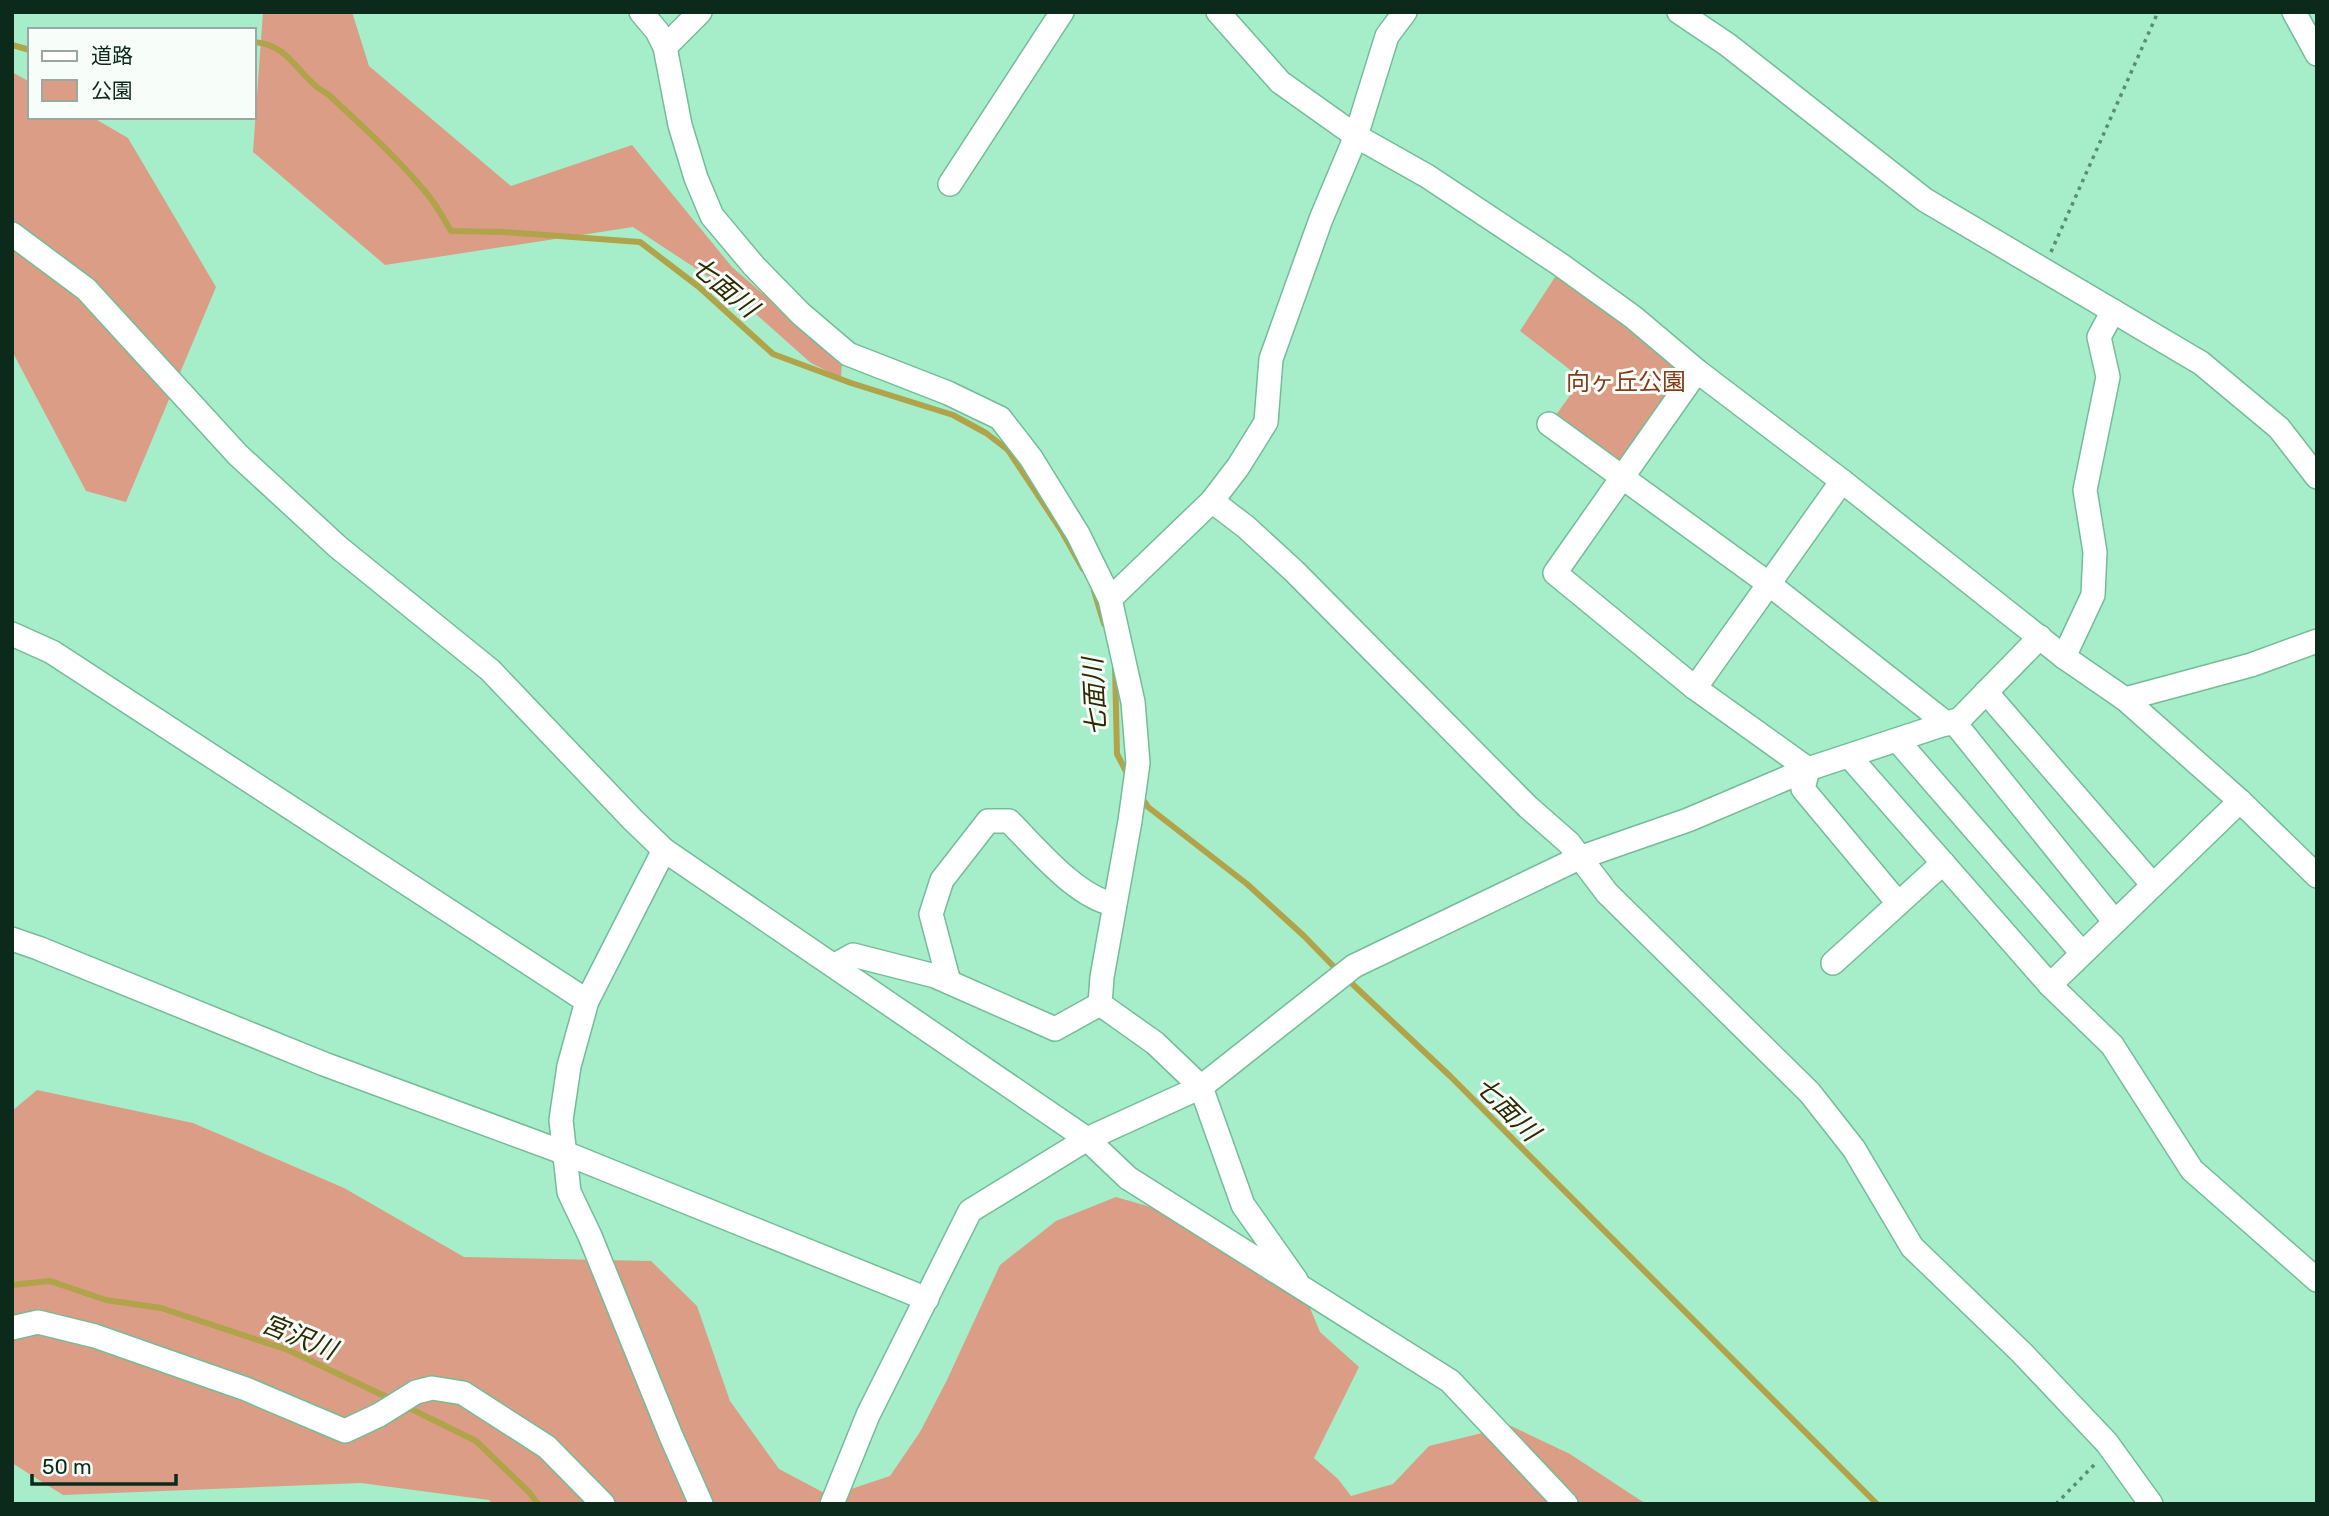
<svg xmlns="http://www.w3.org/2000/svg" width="2329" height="1516" viewBox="0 0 2329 1516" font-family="Rubik,'Noto Sans JP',sans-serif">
  <rect width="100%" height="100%" fill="#a5eec9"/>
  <g fill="#db9d85">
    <path d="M263 12H352L369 66 511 186 632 145 732 267 842 362 841 378 811 363 730 291 633 227 385 265 253 152Z"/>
    <path d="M12 72 30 82V117H92L128 138 216 287 126 502 86 491 12 351Z"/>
    <path d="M1559 271 1686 372 1619 466 1553 419 1582 379 1520 331Z"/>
    <path d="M37 1090 193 1123 344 1188 464 1257 651 1261 697 1306 730 1401 779 1469 830 1496 890 1476 920 1432 947 1380 1000 1265 1056 1221 1116 1197 1206 1223 1302 1289 1320 1332 1359 1367 1314 1458 1338 1479 1351 1496 1393 1484 1429 1446 1511 1426 1570 1454 1646 1504H493L489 1500 361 1483 63 1495 12 1463V1111Z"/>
  </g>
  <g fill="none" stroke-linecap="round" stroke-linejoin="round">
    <g stroke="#b0a34a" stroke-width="6">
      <path d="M254 42C287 45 294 68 317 87 321 91 326 92 330 96 364 128 399 159 428 195 437 206 444 219 451 231L504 232 640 242 699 287 773 354 851 383 953 415 986 433 1008 450 1061 530 1083 569"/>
      <path d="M12 45 30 50"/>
      <path d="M1094 591 1104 624"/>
      <path d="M1115 665 1117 754 1129 777"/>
      <path d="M1140 795 1148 807 1247 884 1304 936 1338 971"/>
      <path d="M1346 978 1450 1076 1877 1504"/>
      <path d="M12 1285 50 1281 106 1300 161 1308 288 1350 393 1400"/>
      <path d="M403 1405 476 1441 529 1492 538 1504"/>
    </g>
    <defs>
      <g id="minor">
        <path d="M641 12 657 31 665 47 680 125 696 178 712 216 754 266 801 314 848 354 948 393 1000 418 1031 458 1078 534 1110 599 1133 702 1138 763 1130 821 1102 977 1100 1004 1155 1043 1201 1087 1243 1205 1296 1280"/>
        <path d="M1218 12 1280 82 1356 136 1427 176 1558 263 1633 317 1697 371 1842 481 2064 657 2125 699 2240 801 2317 876"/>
        <path d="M1679 12 1728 45 1925 200 2201 363 2279 428 2317 477"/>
        <path d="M2294 12 2317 54"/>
        <path d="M665 47 700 12"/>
        <path d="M950 184 1062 12"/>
        <path d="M12 234 86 289 238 455 338 547 490 670 633 820 664 850 1087 1139 1128 1178 1450 1381 1566 1504"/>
        <path d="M1697 371 1555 573 1695 688 1808 769 1803 789 1898 903"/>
        <path d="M1549 424 1769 584 1947 724"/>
        <path d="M1212 501 1246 527 1294 571 1528 807 1569 843 1607 893 1810 1093 1854 1149 1912 1247 2022 1353 2107 1443 2151 1504"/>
        <path d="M1110 599 1212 501 1238 467 1266 422 1271 359 1321 219 1356 136 1387 36 1405 12"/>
        <path d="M12 634 52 652 587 1001"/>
        <path d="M2064 657 2093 595 2095 552 2085 490 2108 377 2099 337 2113 311"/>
        <path d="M1695 688 1842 481"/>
        <path d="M1986 692 2153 885"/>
        <path d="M2125 699 2251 665 2317 641"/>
        <path d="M1954 722 2115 922"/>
        <path d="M1898 741 2082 953"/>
        <path d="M1849 756 2050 985 2112 1045 2192 1170 2317 1280"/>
        <path d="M664 850 587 1001 569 1066 561 1120 569 1192 590 1236 671 1436 701 1504"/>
        <path d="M12 939 38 948 324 1064 565 1153 927 1299"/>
        <path d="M1833 963 1943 863"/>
        <path d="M835 965 853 955 935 976 1055 1029 1100 1004"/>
        <path d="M949 982 931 914 942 880 988 821H1009C1036 848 1077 898 1114 904"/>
        <path d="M2050 985 2240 801"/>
        <path d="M12 1328 38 1322 95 1336 246 1389 345 1431 379 1415 416 1392 432 1388 463 1393 547 1447 603 1504"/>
        <path d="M832 1504 868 1415 970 1211 1087 1139 1201 1087 1354 966 1579 858 1688 820 1808 769 1960 719 2040 637"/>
      </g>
    </defs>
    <use href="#minor" stroke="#74bc98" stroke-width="26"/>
    <g stroke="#598d74" stroke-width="3.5" stroke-dasharray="3.5 5" stroke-linecap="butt">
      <path d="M2051 252 2158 12"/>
      <path d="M2056 1504 2096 1463"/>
    </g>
    <use href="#minor" stroke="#fff" stroke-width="23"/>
  </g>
  <g text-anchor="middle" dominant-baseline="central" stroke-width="6" stroke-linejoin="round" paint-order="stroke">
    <g font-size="24" fill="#853a1a" stroke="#f7fefa">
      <text x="1626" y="382">向ヶ丘公園</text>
    </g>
    <g font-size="26" font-style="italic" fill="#2f2a02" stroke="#f7fefa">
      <text transform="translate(724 287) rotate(40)">七面川</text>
      <text transform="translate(1095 697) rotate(-93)">七面川</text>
      <text transform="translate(1507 1109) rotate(45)">七面川</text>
      <text transform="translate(299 1337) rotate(22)">宮沢川</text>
    </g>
  </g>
  <rect width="2329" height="1516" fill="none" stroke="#0b2a1c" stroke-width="28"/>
  <rect x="28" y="28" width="228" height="91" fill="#f7fefa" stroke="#99a9a1" stroke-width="2"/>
  <rect x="42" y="51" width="35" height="10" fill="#ffffff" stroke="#99a9a1" stroke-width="2"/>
  <text x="91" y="63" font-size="21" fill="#0b2a1c">道路</text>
  <rect x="42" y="80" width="35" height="21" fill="#db9d85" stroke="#99a9a1" stroke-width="2"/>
  <text x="91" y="98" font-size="21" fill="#0b2a1c">公園</text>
  <path d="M32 1474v10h144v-10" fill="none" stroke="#0b2a1c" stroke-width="3.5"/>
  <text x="42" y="1474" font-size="21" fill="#0b2a1c" stroke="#f7fefa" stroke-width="5" paint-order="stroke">50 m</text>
</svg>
